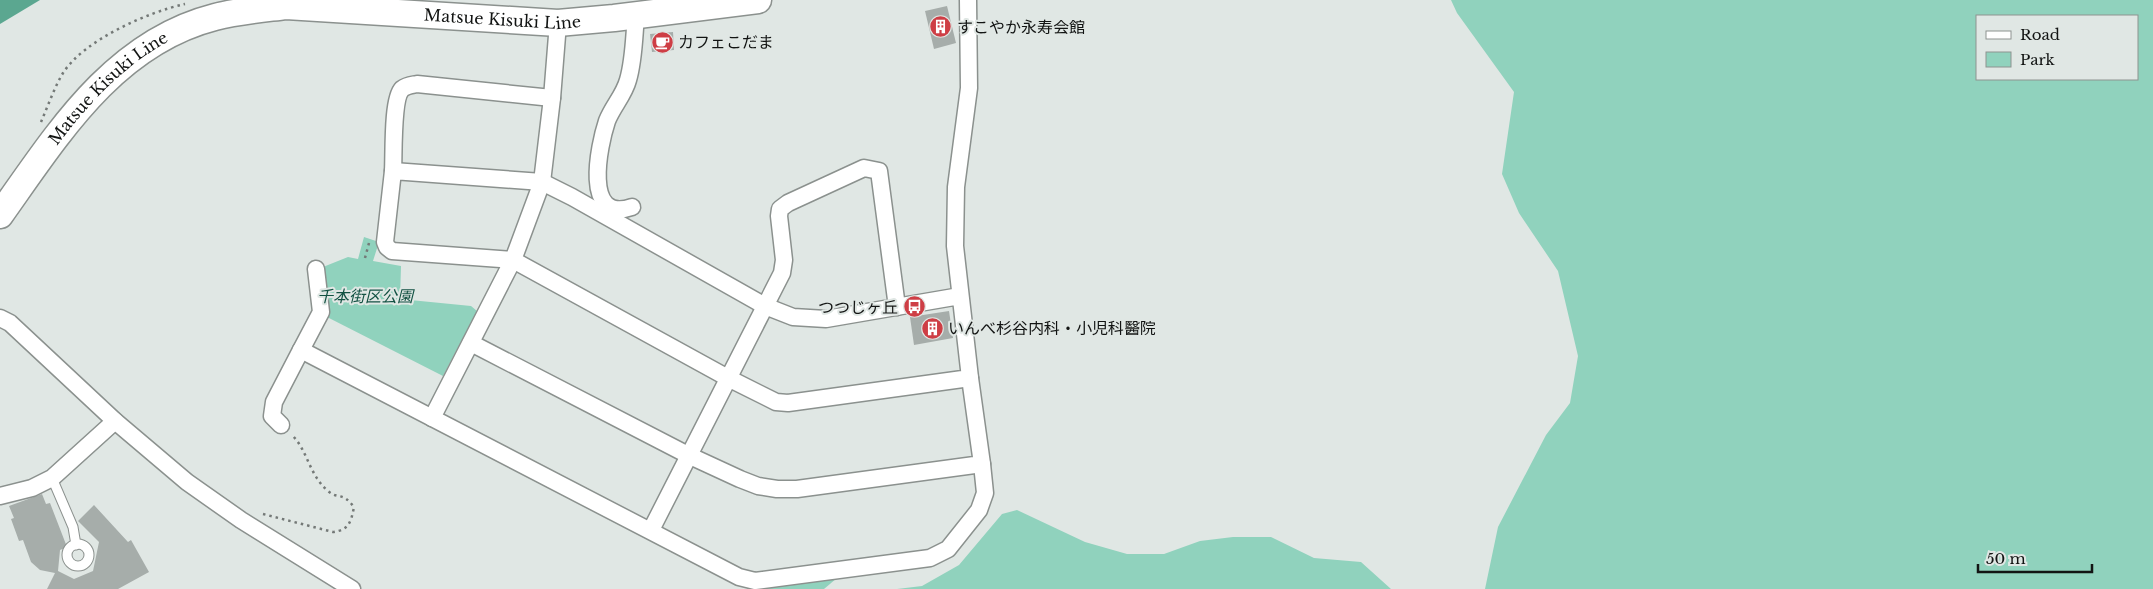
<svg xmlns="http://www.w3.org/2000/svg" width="2153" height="589" viewBox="0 0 2153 589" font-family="'Libre Baskerville','Noto Sans JP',serif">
  <rect width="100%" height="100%" fill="#e0e7e4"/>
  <g fill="#90d2bd" fill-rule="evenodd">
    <path d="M1451 0H2153V589H1485L1498 527 1546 435 1570 403 1578 356 1558 271 1519 213 1502 174 1514 92 1457 13ZM1977 16H2137V79H1977Z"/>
    <path d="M364 237 379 242 373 261 401 266 400 299 471 306 477 311 443 376 327 317 323 267 348 257 358 259Z"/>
    <path d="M1017 510 1085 542 1127 554H1164L1200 541 1233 537H1271L1314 558 1361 562 1391 589H897L922 586 959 565 1002 514Z"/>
    <path d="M837 578 824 589H747L748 588Z"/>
  </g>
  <path fill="#5ba790" d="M0 0H40L0 24Z"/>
  <g fill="#a6adaa">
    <path d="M947 6 956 43 934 49 925 11Z"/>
    <path d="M673 32 674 50 652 52 650 34Z"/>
    <path d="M949 311 953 338 914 345 910 317Z"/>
    <path d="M42 494 46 504 50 503 67 547 60 550 58 571 74 579 93 571 99 542 78 521 94 505 128 542 131 540 149 572 118 589H47L55 573 40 570 31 562 23 540 19 541 11 519 14 518 9 506Z"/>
  </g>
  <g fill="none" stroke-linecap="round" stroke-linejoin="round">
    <defs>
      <g id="lane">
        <path d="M52 478 73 527 76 545"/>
        <circle cx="78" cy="555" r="11"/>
      </g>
      <g id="street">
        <path d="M393 171C394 155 392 99 402 89 407 85 412 85 417 84L552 98"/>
        <path d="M632 207C582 224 599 145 607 121 613 106 624 95 628 80 634 60 634 36 636 16"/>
        <path d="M316 269 321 312 301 350 739 577 755 581 930 558 948 549 979 510 985 493 982 464"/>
        <path d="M960 296 826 319 793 317 765 306 572 197 542 182 393 171 385 242 387 247 392 251 513 260 728 378 776 402 788 403 970 378 955 246 956 187 969 88 968 0"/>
        <path d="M0 318 10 323 115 421 187 482 241 520 352 589"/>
        <path d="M471 343 688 455 740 479 758 486 777 489H797L982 464 970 378"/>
        <path d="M432 418 513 260 542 182 552 98 558 23"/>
        <path d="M281 425 272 416 274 402 301 350"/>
        <path d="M0 496 32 488 52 478 115 421"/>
        <path d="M651 530 782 273 784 260 779 216 780 209 788 203 864 168 879 171 897 307"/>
      </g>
      <g id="primary">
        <path id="s1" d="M0 215C57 135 113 43 215 17 238 11 262 9 286 6L558 23 614 18 758 0"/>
      </g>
    </defs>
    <use href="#lane" stroke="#8b918e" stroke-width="11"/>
    <use href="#street" stroke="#8b918e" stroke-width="19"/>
    <use href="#primary" stroke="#8b918e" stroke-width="29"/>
    <g stroke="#747977" stroke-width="2.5" stroke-dasharray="2.5 4" stroke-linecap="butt">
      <path d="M41 122C48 106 54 88 63 73 84 40 148 12 185 4"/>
      <path d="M365 258 369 243"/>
      <path d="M263 514 333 532C349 530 351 522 354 507 342 491 338 500 328 491 309 475 308 451 292 435"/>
    </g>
    <use href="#lane" stroke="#fff" stroke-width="9"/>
    <use href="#street" stroke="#fff" stroke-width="16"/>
    <use href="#primary" stroke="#fff" stroke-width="26"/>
  </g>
  <defs>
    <symbol id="building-disc" viewBox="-11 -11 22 22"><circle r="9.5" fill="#ce3e45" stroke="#e0e7e4"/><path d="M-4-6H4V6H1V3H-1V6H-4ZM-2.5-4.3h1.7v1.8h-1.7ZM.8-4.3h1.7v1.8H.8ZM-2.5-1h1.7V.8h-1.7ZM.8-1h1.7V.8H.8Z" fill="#fff"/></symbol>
    <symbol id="cafe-disc" viewBox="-11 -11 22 22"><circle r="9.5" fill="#ce3e45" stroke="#e0e7e4"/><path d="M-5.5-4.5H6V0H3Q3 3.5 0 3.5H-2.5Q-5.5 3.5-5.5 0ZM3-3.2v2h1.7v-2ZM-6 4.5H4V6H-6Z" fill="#fff"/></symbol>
    <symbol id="bus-disc" viewBox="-11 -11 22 22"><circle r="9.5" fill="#ce3e45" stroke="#e0e7e4"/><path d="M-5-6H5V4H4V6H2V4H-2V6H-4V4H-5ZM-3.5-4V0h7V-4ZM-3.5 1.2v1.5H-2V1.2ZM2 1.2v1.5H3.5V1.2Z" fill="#fff"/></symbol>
  </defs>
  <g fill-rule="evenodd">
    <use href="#building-disc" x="928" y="14" width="25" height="25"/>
    <use href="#cafe-disc" x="650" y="30" width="25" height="25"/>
    <use href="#bus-disc" x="902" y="294" width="25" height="25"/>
    <use href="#building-disc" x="920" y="316" width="25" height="25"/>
  </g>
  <g text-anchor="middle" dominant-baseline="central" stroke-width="4" stroke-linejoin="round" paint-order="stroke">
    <g font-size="16" fill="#121413" stroke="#e0e7e4">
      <text stroke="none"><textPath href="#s1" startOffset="588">Matsue Kisuki Line</textPath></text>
      <text stroke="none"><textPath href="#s1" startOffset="168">Matsue Kisuki Line</textPath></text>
    </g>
    <g font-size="16" fill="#121413" stroke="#e0e7e4" text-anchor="start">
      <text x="957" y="27">すこやか永寿会館</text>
      <text x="678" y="42">カフェこだま</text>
      <text x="898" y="307" text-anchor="end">つつじヶ丘</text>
      <text x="948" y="328">いんべ杉谷内科・小児科醫院</text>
    </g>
    <g font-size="16" font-style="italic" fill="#135243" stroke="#e0e7e4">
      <text x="365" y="296">千本街区公園</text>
    </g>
  </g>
  <rect x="1976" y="15" width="162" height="65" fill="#e0e7e4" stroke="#8e9390"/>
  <rect x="1986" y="31" width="25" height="8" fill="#ffffff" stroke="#8e9390"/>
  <text x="2020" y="40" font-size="15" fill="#121413">Road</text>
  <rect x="1986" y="52" width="25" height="15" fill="#90d2bd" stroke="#8e9390"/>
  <text x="2020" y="65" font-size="15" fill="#121413">Park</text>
  <path d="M1978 564v8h114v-8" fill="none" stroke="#121413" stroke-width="2.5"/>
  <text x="1986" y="564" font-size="15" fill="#121413" stroke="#e0e7e4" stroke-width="4" paint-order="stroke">50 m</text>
</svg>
